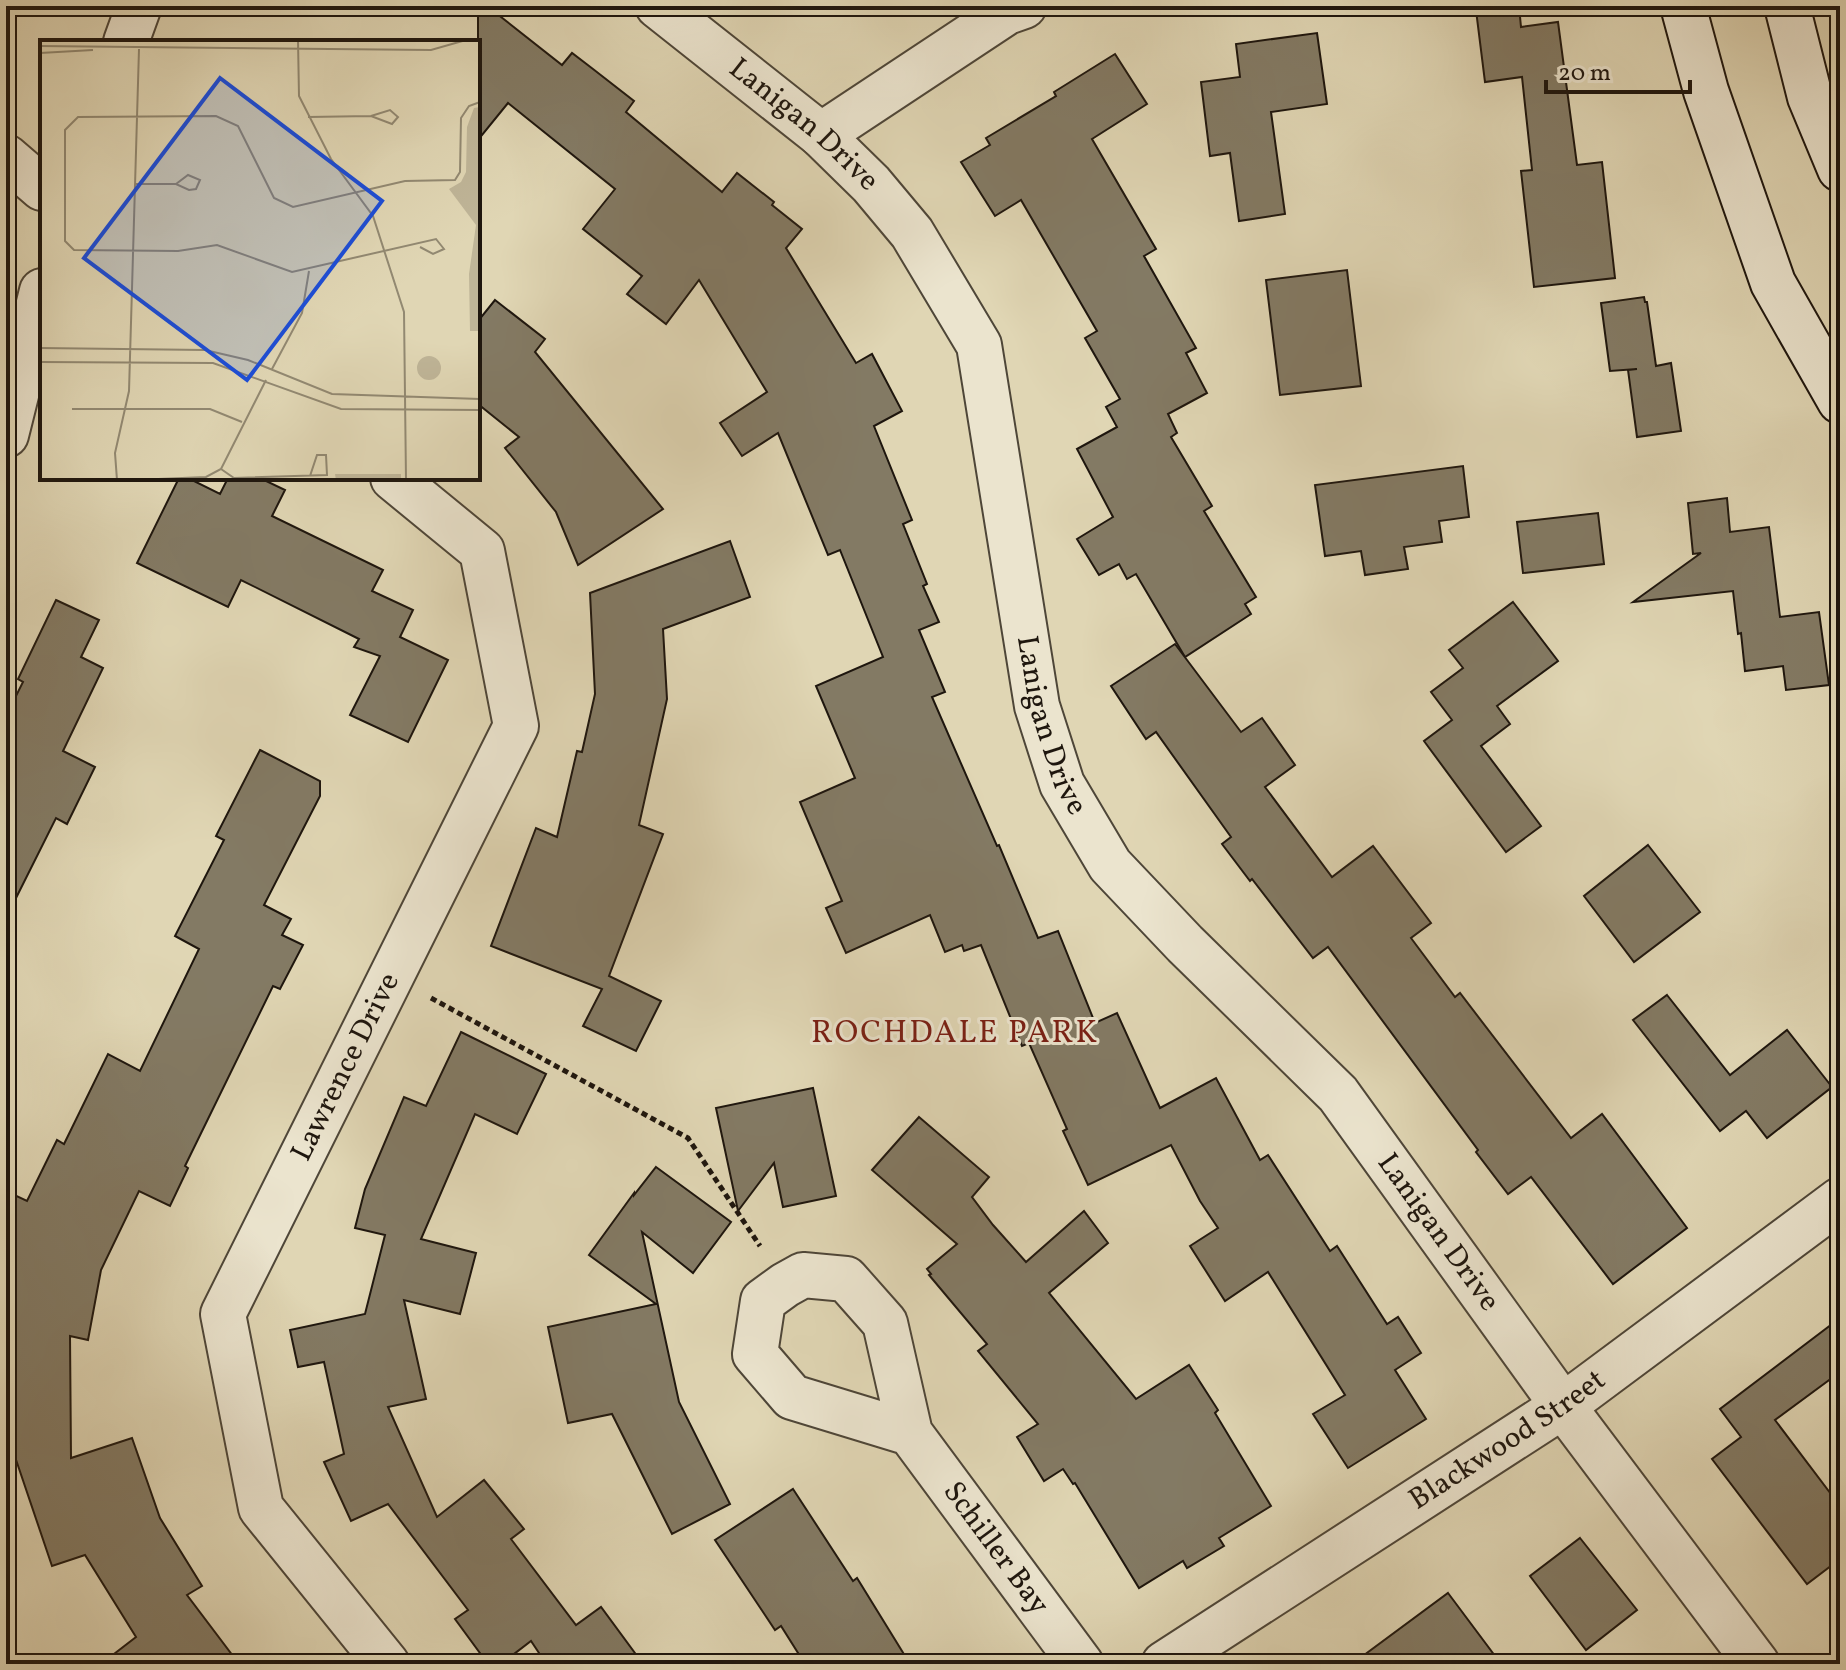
<svg xmlns="http://www.w3.org/2000/svg" width="1846" height="1670" viewBox="0 0 1846 1670" font-family="Vollkorn,serif">
  <rect width="100%" height="100%" fill="#e0d6b4"/>
  <filter id="stains"><feTurbulence type="fractalNoise" baseFrequency=".0025" numOctaves="4"/><feColorMatrix values="0 0 0 0 .2 0 0 0 0 .09 0 0 0 0 .02 0 0 0 .5 -.17"/></filter>
  <radialGradient id="worn" r=".72"><stop offset=".6" stop-color="#630" stop-opacity="0"/><stop offset="1" stop-color="#630" stop-opacity=".3"/></radialGradient>
  <g fill="#837a64" stroke="#1e160e" stroke-width="2">
    <path d="M478 6H487L562 65 572 53 593 69 634 101 626 112 722 192 737 173 774 202 772 205 802 229 786 248 856 363 872 354 902 411 874 426 912 520 903 524 927 584 923 586 939 622 919 630 945 692 932 697 997 846 999 845 1038 938 1058 931 1095 1023 1117 1013 1160 1108 1216 1078 1260 1160 1268 1155 1330 1251 1337 1246 1387 1324 1398 1317 1421 1353 1395 1370 1426 1419 1348 1468 1313 1414 1345 1395 1268 1272 1225 1301 1190 1246 1218 1228 1200 1201 1171 1145 1088 1185 1063 1131 1067 1129 1029 1043 1022 1046 981 945 964 951 962 945 945 952 930 915 846 953 826 908 842 901 800 802 855 778 816 686 883 657 840 550 828 555 778 433 742 456 720 423 767 392 699 280 666 324 627 294 642 276 583 229 615 189 508 103 478 140Z"/>
    <path d="M1508 6H1519L1521 27 1558 22 1577 165 1602 162 1615 278 1534 287 1521 171 1532 170 1522 77 1485 82 1476 10Z"/>
    <path d="M1317 33 1327 104 1271 112 1285 214 1239 221 1230 153 1210 156 1201 82 1240 77 1236 44Z"/>
    <path d="M1115 54 1147 104 1092 139 1156 249 1144 256 1196 348 1186 353 1207 393 1168 414 1177 433 1171 437 1212 506 1204 511 1256 597 1245 604 1251 614 1185 657 1136 574 1127 579 1119 564 1099 575 1077 539 1113 517 1077 449 1117 427 1106 407 1120 399 1085 338 1097 331 1021 200 995 216 961 162 990 145 986 138 1056 96 1054 92Z"/>
    <path d="M1347 270 1361 386 1280 395 1266 280Z"/>
    <path d="M1644 297 1645 302H1647L1656 366 1671 363 1681 431 1637 437 1628 370 1637 369 1610 371 1601 303Z"/>
    <path d="M495 300 545 339 535 352 663 509 578 565 556 512 505 448 519 437 478 404V321Z"/>
    <path d="M1463 466 1469 517 1439 521 1442 542 1404 547 1408 569 1365 575 1361 551 1325 556 1315 485Z"/>
    <path d="M179 478H188L220 494 228 478H260L285 490 272 516 383 570 372 591 413 610 400 637 448 660 408 742 350 715 380 656 354 647 359 639 241 580 228 607 137 563Z"/>
    <path d="M1727 498 1730 532 1769 527 1780 617 1819 612 1829 685 1786 690 1783 666 1745 671 1741 633 1738 634 1733 591 1633 602 1701 553 1693 554 1688 503Z"/>
    <path d="M1598 513 1604 564 1523 573 1517 522Z"/>
    <path d="M730 541 750 597 663 629 667 699 639 825 663 834 609 976 661 1001 636 1051 583 1026 602 989 491 946 536 828 557 837 577 751 582 752 595 694 590 593Z"/>
    <path d="M56 600 99 620 81 657 103 668 63 751 95 767 67 824 56 818 6 918V716L23 682 18 679Z"/>
    <path d="M1513 602 1558 661 1497 706 1510 724 1481 746 1541 826 1506 852 1424 741 1452 720 1431 692 1463 668 1449 650Z"/>
    <path d="M1175 644 1241 732 1262 718 1295 765 1265 787 1332 877 1373 846 1431 923 1411 938 1455 997 1460 993 1571 1138 1602 1114 1687 1228 1613 1284 1531 1177 1508 1194 1476 1152 1478 1150 1328 947 1313 958 1252 879 1250 881 1222 844 1231 837 1156 732 1146 739 1111 686Z"/>
    <path d="M260 750 320 781V796L264 905 291 919 282 935 303 945 280 989 273 986 185 1166 188 1168 170 1206 139 1191 101 1270 88 1340 70 1336 71 1458 132 1438 160 1518 202 1586 187 1595 239 1664H101L136 1637 85 1555 52 1566 11 1445H6V1191L27 1201 57 1140 64 1144 108 1054 140 1071 199 949 175 936 224 840 216 836Z"/>
    <path d="M1648 845 1700 912 1634 962 1584 896Z"/>
    <path d="M1667 995 1730 1075 1787 1030 1832 1087 1767 1138 1746 1111 1720 1131 1633 1020Z"/>
    <path d="M461 1032 546 1074 517 1134 475 1114 421 1239 476 1253 460 1314 404 1300 426 1399 388 1407 437 1517 484 1480 524 1529 511 1539 576 1625 601 1607 643 1664H524L539 1653 531 1641 501 1664H488L455 1619 468 1610 388 1504 351 1521 324 1462 344 1454 324 1362 298 1367 290 1330 365 1314 385 1235 355 1228 365 1189 404 1097 426 1106Z"/>
    <path d="M813 1088 836 1196 783 1207 774 1163 738 1211 716 1108Z"/>
    <path d="M919 1117 989 1177 972 1197 993 1225 1026 1262 1084 1211 1108 1243 1049 1293 1136 1399 1189 1365 1218 1410 1215 1413 1271 1506 1219 1538 1224 1546 1187 1568 1183 1561 1139 1588 1075 1483 1073 1484 1063 1469 1044 1481 1017 1437 1038 1424 978 1351 987 1344 929 1275 931 1274 927 1269 957 1244 872 1170Z"/>
    <path d="M656 1167 731 1222 693 1273 642 1232 679 1402 730 1504 672 1534 612 1414 568 1423 548 1327 656 1304 589 1255 634 1193V1195Z"/>
    <path d="M1840 1318V1372L1775 1420 1840 1506V1559L1807 1584 1712 1459 1741 1437 1720 1409Z"/>
    <path d="M793 1489 853 1581 857 1578 910 1664H805L781 1626 775 1630 715 1540Z"/>
    <path d="M1580 1538 1637 1610 1586 1650 1530 1576Z"/>
    <path d="M1448 1593 1501 1664H1352Z"/>
  </g>
  <g fill="none" stroke-linecap="round" stroke-linejoin="round">
    <defs>
      <g id="minor">
        <path id="s1" d="M658 6 821 135 871 184 912 233 979 345 1037 706 1062 784 1110 865 1185 944 1338 1094 1563 1406 1757 1664"/>
        <path d="M821 135 1007 12 1024 6"/>
        <path d="M6 157 42 188"/>
        <path id="s2" d="M910 1433 792 1397 755 1354 763 1301 785 1285 803 1275 846 1279 885 1323 910 1433 1081 1664"/>
        <path id="s3" d="M387 1664 261 1508 223 1314 516 726 482 551 393 478"/>
        <path id="s4" d="M1164 1664 1563 1406 1840 1200"/>
      </g>
      <g id="tertiary">
        <path d="M126 42 139 6"/>
        <path d="M6 435 42 291"/>
      </g>
      <g id="secondary">
        <path d="M1683 6 1706 91 1773 283 1840 401"/>
        <path d="M1787 6 1810 97 1840 169"/>
      </g>
    </defs>
    <use href="#minor" stroke="#4e4638" stroke-width="48"/>
    <use href="#tertiary" stroke="#4e4638" stroke-width="48"/>
    <use href="#secondary" stroke="#1e160e" stroke-width="48"/>
    <path stroke="#1e160e" stroke-width="5" stroke-dasharray="6 4" stroke-linecap="butt" d="M431 998 688 1138 760 1246"/>
    <use href="#minor" stroke="#ebe4ce" stroke-width="44"/>
    <use href="#tertiary" stroke="#ebe4ce" stroke-width="44"/>
    <use href="#secondary" stroke="#ebe4ce" stroke-width="44"/>
  </g>
  <g text-anchor="middle" dominant-baseline="central" stroke-width="6" stroke-linejoin="round" paint-order="stroke">
    <g font-size="30" fill="#1e160e" stroke="#ebe4ce">
      <text stroke="none"><textPath href="#s1" startOffset="188">Lanigan Drive</textPath></text>
      <text stroke="none"><textPath href="#s1" startOffset="860">Lanigan Drive</textPath></text>
      <text stroke="none"><textPath href="#s3" startOffset="674">Lawrence Drive</textPath></text>
      <text stroke="none"><textPath href="#s1" startOffset="1508">Lanigan Drive</textPath></text>
      <text stroke="none"><textPath href="#s4" startOffset="410">Blackwood Street</textPath></text>
      <text stroke="none"><textPath href="#s2" startOffset="640">Schiller Bay</textPath></text>
    </g>
    <g font-size="32" letter-spacing="2" fill="#7a1f14" stroke="#ebe4ce">
      <text x="955" y="1034">ROCHDALE PARK</text>
    </g>
  </g>
  <g transform="translate(40 40)">
    <rect width="440" height="440" fill="#e0d6b4"/>
    <path d="M440 67V291H430L429 234 436 185 409 149 421 142 426 132 427 87 434 68ZM377 328a12 12 0 1 1 24 0a12 12 0 1 1-24 0ZM295 434H361V440H296Z" fill="#bfb598"/>
    <path fill="none" stroke="#928972" stroke-width="2" d="M258 0 259 56 291 119 333 176 364 272 366 440M0 6 391 10 426 0M0 13 53 10M268 77 331 76 352 84 358 77 350 70 331 76M96 144H136L149 150 156 149 160 140 148 135 136 144M380 207 393 214 404 209 396 199 252 232 177 205 138 211 34 210 25 201V90L38 77 176 76 198 86 234 158 253 167 365 141 415 140 420 132 421 78 429 66 440 62M0 308 165 310 208 320 292 354 440 359M0 322 173 323 301 369 440 370M232 329 262 273 269 231M32 369H170L202 382M181 429 194 438 287 435 286 415H277L270 436M77 440 75 413 89 351 99 9M94 440 166 437 181 429 226 340"/>
    <path fill="#1d4ed8" fill-opacity="0.15" stroke="#1d4ed8" stroke-width="4" d="M180 38 342 161 207 340 44 218Z"/>
    <rect width="440" height="440" fill="none" stroke="#1e160e" stroke-width="4"/>
  </g>
  <rect width="1846" height="1670" fill="none" stroke="#e0d6b4" stroke-width="32"/>
  <rect x="8" y="8" width="1830" height="1654" fill="none" stroke="#1e160e" stroke-width="4"/>
  <rect x="16" y="16" width="1814" height="1638" fill="none" stroke="#1e160e" stroke-width="2"/>
  <path d="M1546 80v12h144v-12" fill="none" stroke="#1e160e" stroke-width="4"/>
  <text x="1558" y="80" font-size="24" fill="#1e160e" stroke="#ebe4ce" stroke-width="6" paint-order="stroke">20 m</text>
  <rect width="100%" height="100%" filter="url(#stains)"/>
  <rect width="100%" height="100%" fill="url(#worn)"/>
</svg>
